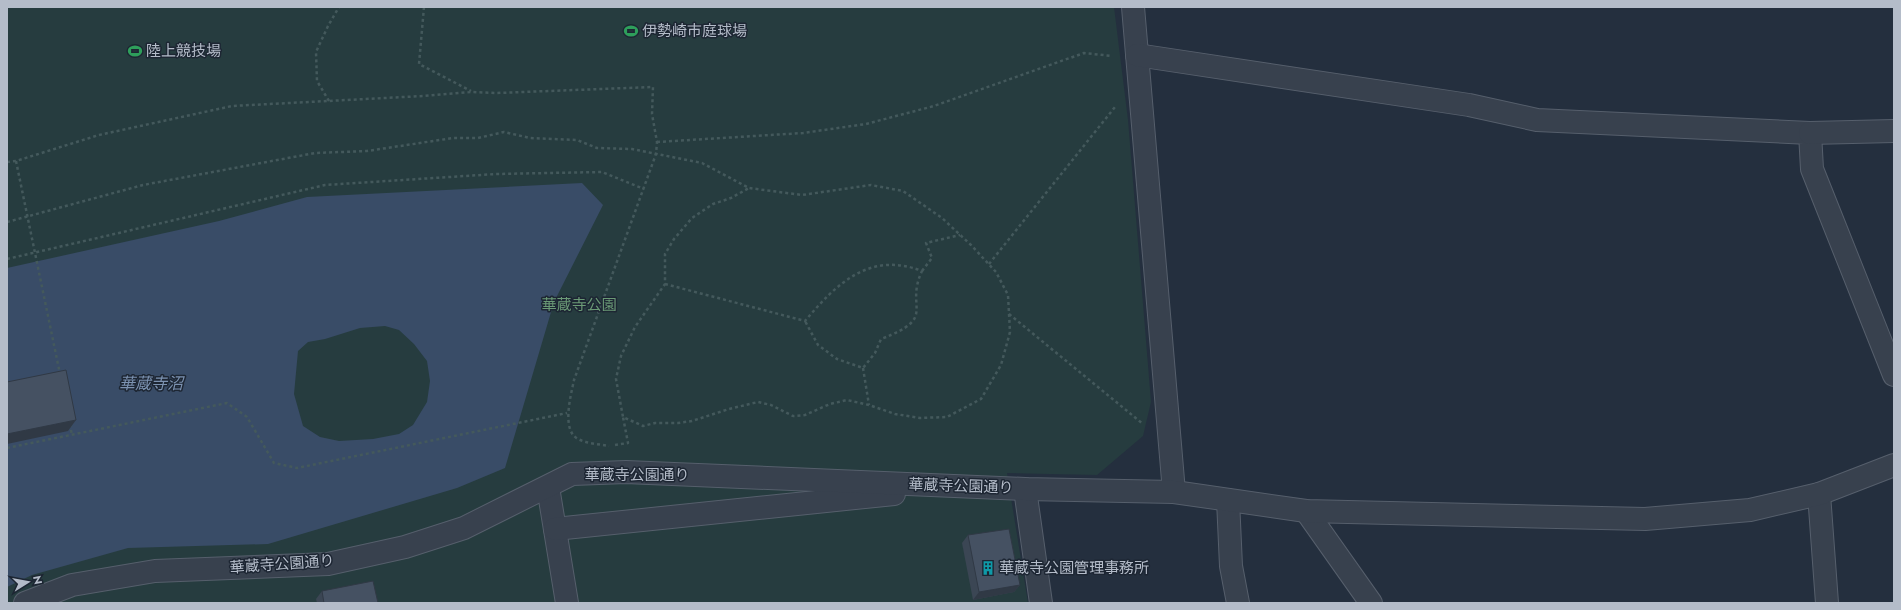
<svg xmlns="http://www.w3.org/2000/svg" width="1901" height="610" viewBox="0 0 1901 610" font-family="Jost,'Noto Sans JP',sans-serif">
  <rect width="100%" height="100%" fill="#242f3e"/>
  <path fill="#263c3f" d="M7 7H1114L1128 120 1151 402 1143 436 1097 475 1007 473 1028 603H7Z"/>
  <path fill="#394c67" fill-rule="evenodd" d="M582 183 603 205 554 302 505 468 457 488 268 544 128 548 32 575 7 587V268L219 221 307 197ZM385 326 399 330 414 344 427 361 430 381 427 402 413 425 399 434 373 439 339 441 320 437 303 426 294 394 298 351 308 342 325 339 360 328Z"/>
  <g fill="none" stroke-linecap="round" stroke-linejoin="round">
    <defs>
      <g id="minor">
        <path d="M1133 7 1174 492"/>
        <path d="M1137 55 1469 105 1537 120 1810 133 1812 169 1894 375"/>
        <path d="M1810 133 1894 131"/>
        <path d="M548 487 567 603"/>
        <path d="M1025 489 1041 603"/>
        <path d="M1819 494 1827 603"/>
        <path d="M1228 500 1231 566 1238 603"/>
        <path d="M1306 511 1371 603"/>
        <path d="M555 529 894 494"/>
        <path d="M25 603 72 585 155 571 328 564 405 547 464 528 572 474 626 472 1025 489 1174 492 1306 511 1645 519 1750 510 1819 494 1894 465"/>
      </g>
    </defs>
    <use href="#minor" stroke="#565f6c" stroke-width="24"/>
    <g stroke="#44595c" stroke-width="2.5" stroke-dasharray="3 3" stroke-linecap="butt">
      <path d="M424 7 419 64 471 91"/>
      <path d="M329 101 317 81 316 52 328 26 339 7"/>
      <path d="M657 142 803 133 866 124 934 106 1084 53 1112 56"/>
      <path d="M16 161 60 374"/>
      <path d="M7 162 16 161 99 135 232 106 423 96 472 92 497 93 653 87 652 114 657 142 656 154 574 380C571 395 561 430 578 439 588 444 599 444 609 446"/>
      <path d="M7 222 143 185 315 153 367 151 453 138H478L504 132 530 138 577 140 597 148 632 149 702 163 749 188 802 195 871 185 903 191 942 218 971 245 996 272 1008 295 1010 332 1001 365 981 399 947 417 920 418 895 414 869 405 847 400 830 404 805 415 793 416 771 405 758 402 729 409 692 421 678 423H655L643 426 623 417 616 379 621 356 635 327 665 284V254L674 239 692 218 713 204 731 198 749 188"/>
      <path d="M7 259 325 185 496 174 602 172 644 189"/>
      <path d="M989 264 1115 107"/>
      <path d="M922 271 932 258 926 243 960 235"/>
      <path d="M665 284 805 321C837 283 870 251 922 271 904 309 939 317 881 339L875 353 863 368 837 359 818 345 805 321"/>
      <path d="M1009 314 1143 424"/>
      <path d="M863 368 869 405"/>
      <path d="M70 424 72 436"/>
      <path d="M615 445 628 443 623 417"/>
      <path d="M7 448 227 403 247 417 274 463 297 468 567 413"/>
    </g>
    <use href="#minor" stroke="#38414e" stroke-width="22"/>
  </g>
  <g fill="#3b4654">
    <path d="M968 535 1020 585 1014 592 973 600 962 543Z"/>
    <path d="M322 591 378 603H317L316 599Z"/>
  </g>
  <g fill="#303945">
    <path d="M76 420 68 431 7 444V434Z"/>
    <path d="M1020 585 1014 592 973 600 979 592Z"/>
  </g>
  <g fill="#455162" stroke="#303945">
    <path d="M66 370 76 420 7 434V382Z"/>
    <path d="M1009 529 1020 585 979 592 968 535Z"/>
    <path d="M373 581 378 603H324L322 591Z"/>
  </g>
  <defs>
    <symbol id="stadium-bare" viewBox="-9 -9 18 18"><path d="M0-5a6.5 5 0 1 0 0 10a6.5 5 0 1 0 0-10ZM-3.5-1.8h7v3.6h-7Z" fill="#2e9e5b" stroke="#1d2633" stroke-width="2.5" paint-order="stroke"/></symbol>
    <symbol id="building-bare" viewBox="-9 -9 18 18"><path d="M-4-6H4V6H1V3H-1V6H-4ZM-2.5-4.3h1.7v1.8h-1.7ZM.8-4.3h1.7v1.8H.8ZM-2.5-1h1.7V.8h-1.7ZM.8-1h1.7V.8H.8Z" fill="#0f9aa8" stroke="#1d2633" stroke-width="2.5" paint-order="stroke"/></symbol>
  </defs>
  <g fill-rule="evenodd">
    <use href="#stadium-bare" x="621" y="21" width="20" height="20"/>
    <use href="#stadium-bare" x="125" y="41" width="20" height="20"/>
    <use href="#building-bare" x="978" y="558" width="20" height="20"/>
  </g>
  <g text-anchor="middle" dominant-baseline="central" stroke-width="3" stroke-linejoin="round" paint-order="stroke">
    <g font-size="15" fill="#b4bcc9" stroke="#1d2633" text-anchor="start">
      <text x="642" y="31">伊勢崎市庭球場</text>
      <text x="146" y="51">陸上競技場</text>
      <text x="999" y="568">華蔵寺公園管理事務所</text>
    </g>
    <g font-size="15" fill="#6b9a76" stroke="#1d2633">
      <text x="579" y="305">華蔵寺公園</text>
    </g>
    <g font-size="15" fill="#b4bcc9" stroke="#1d2633">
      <text x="637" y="475">華蔵寺公園通り</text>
      <text transform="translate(961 486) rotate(2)">華蔵寺公園通り</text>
      <text transform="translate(282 564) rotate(-4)">華蔵寺公園通り</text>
    </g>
    <g font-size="16" font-style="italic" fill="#7c92b1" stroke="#1d2633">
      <text x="151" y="383">華蔵寺沼</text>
    </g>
  </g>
  <rect width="1901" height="610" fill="none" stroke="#b4bcc9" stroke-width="16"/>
  <g transform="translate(28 582) rotate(79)" stroke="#1d2633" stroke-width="3" paint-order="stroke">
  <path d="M0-3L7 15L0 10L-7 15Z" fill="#b4bcc9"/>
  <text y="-6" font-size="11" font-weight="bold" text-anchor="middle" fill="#b4bcc9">N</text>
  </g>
</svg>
